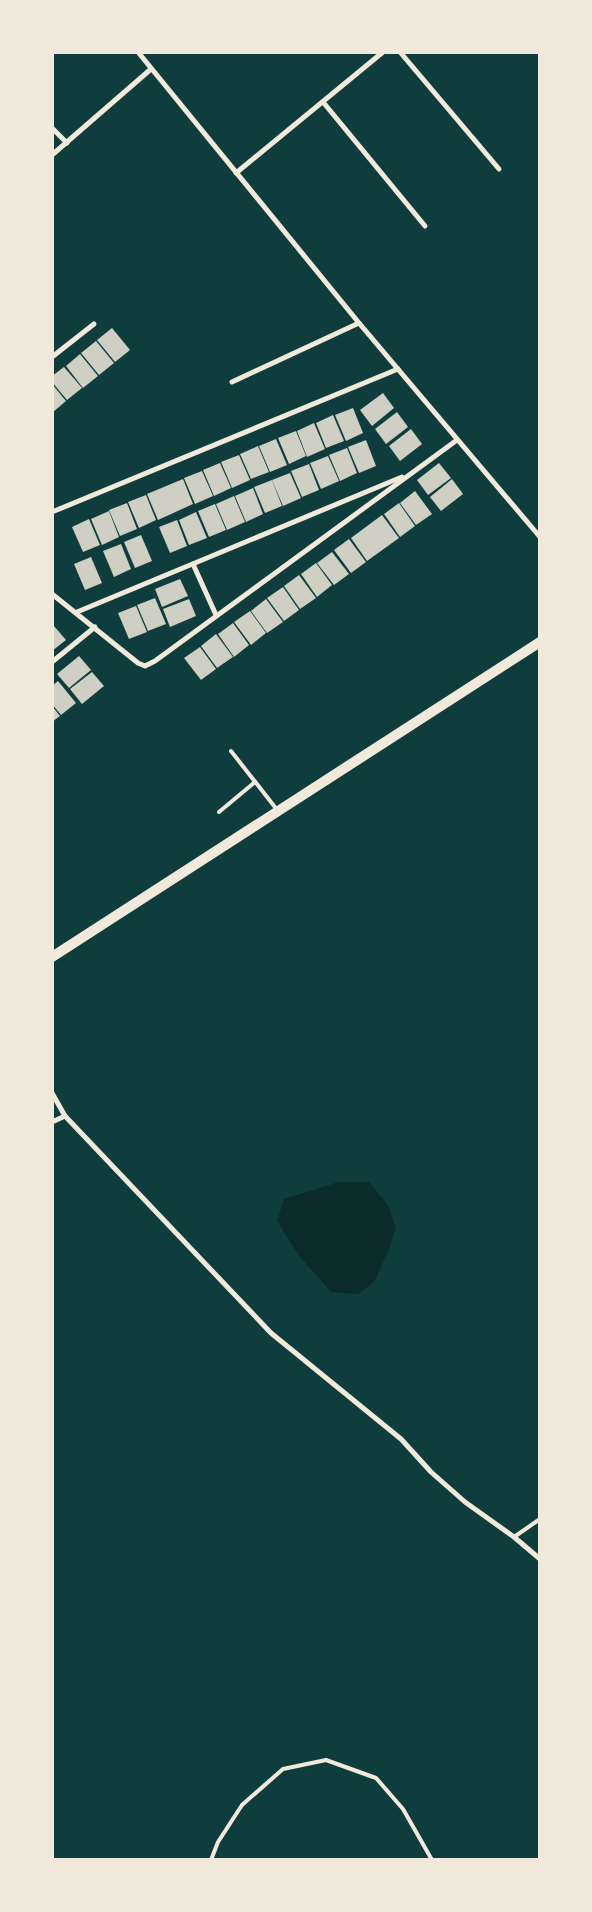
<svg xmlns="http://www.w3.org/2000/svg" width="592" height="1912" viewBox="0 0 592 1912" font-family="Lora,serif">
  <rect width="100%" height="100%" fill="#0f3d3e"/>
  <path fill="#0a2a2b" d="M339 1182H369L387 1204 396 1227 390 1247 374 1282 359 1294 331 1292 299 1256 277 1221 284 1199Z"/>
  <g fill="#cfcfc3">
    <path d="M112 328 130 350 115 362 97 340Z"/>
    <path d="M96 341 114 363 99 375 81 353Z"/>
    <path d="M80 354 98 376 83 388 66 366Z"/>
    <path d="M64 367 82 388 67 400 52 382V376Z"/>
    <path d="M52 384 66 401 52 413Z"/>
    <path d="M383 393 394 408 372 426 360 410Z"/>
    <path d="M353 408 363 433 346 441 335 415Z"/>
    <path d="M397 412 408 427 386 444 375 429Z"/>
    <path d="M333 415 344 441 326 448 316 423Z"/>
    <path d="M314 423 325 449 307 457 297 431Z"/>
    <path d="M411 429 422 444 400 461 389 446Z"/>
    <path d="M296 431 306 456 289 464 278 438Z"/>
    <path d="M276 439 287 465 270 472 259 446Z"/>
    <path d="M366 440 376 466 359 473 348 447Z"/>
    <path d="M258 446 269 472 251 479 240 454Z"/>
    <path d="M347 448 357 473 340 481 329 455Z"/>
    <path d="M239 455 250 480 232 488 221 462Z"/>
    <path d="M328 456 339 481 321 489 310 463Z"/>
    <path d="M220 463 231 488 214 496 203 470Z"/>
    <path d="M439 463 451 478 428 495 417 480Z"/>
    <path d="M309 464 319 490 302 497 291 471Z"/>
    <path d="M202 471 213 496 195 504 184 478Z"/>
    <path d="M290 473 301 498 283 506 272 480Z"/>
    <path d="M183 479 193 504 158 520 147 494Z"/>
    <path d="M452 479 463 494 441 511 430 497Z"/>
    <path d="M272 480 282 506 265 513 254 487Z"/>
    <path d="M253 488 263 514 246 522 235 496Z"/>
    <path d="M415 491 432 514 416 525 400 503Z"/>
    <path d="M146 495 156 520 139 528 128 502Z"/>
    <path d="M234 496 245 522 227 530 216 504Z"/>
    <path d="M127 503 137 529 120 536 109 510Z"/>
    <path d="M399 503 415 526 400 537 384 514Z"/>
    <path d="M215 504 226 530 209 537 198 511Z"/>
    <path d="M109 511 119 537 102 545 91 519Z"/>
    <path d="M196 512 207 538 189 545 179 520Z"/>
    <path d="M382 515 399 538 367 561 351 538Z"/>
    <path d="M89 519 100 545 83 552 72 527Z"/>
    <path d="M177 520 187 546 170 553 159 527Z"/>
    <path d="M141 535 152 561 135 568 124 542Z"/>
    <path d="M349 539 366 562 351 573 334 550Z"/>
    <path d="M121 544 131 569 114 577 103 551Z"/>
    <path d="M332 552 349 574 334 585 317 563Z"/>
    <path d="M91 557 102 583 85 590 74 564Z"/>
    <path d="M316 563 332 585 317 597 301 574Z"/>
    <path d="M299 575 316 598 300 609 284 586Z"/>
    <path d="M180 579 188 596 162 607 155 589Z"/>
    <path d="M283 587 299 610 284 621 267 598Z"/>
    <path d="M155 598 166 624 148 631 137 605Z"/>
    <path d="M189 599 196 616 170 627 163 609Z"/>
    <path d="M266 599 283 622 267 633 251 611Z"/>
    <path d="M136 606 147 632 129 639 118 613Z"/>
    <path d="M250 611 266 633 251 645 234 622Z"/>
    <path d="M233 623 249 645 234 657 218 634Z"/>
    <path d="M54 626 66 640 52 651V627Z"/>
    <path d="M216 634 233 657 217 668 201 646Z"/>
    <path d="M200 647 216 669 201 680 184 658Z"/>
    <path d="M79 656 91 670 69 688 57 674Z"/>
    <path d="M92 672 104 686 82 704 70 689Z"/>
    <path d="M58 681 76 703 61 715 52 704V686Z"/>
    <path d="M52 706 60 716 52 722Z"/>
  </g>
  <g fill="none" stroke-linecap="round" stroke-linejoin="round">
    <g stroke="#f1e9da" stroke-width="4">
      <path d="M231 751 278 811"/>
      <path d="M219 812 255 782"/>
      <path d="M514 1537 540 1519"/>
      <path d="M211 1860 218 1842 242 1805 283 1769 326 1760 376 1778 403 1809 432 1860"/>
    </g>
    <g stroke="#f1e9da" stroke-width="5">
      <path d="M138 52 359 323 540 537"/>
      <path d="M400 52 499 169"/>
      <path d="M323 102 425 226"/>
      <path d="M52 128 67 143"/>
      <path d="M52 155 151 69"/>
      <path d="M236 173 383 52"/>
      <path d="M52 357 94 324"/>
      <path d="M232 382 359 323"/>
      <path d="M52 512 398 369"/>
      <path d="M193 564 216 615"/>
      <path d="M52 594 138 663 145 666 155 661 457 440"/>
      <path d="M77 612 402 477"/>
      <path d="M52 662 95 627"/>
      <path d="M52 1093 65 1116 271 1333 401 1439 431 1472 465 1502 514 1537 540 1559"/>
      <path d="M52 1122 65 1116"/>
    </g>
    <path stroke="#f1e9da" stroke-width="10" d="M52 957 540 642"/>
  </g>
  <rect width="592" height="1912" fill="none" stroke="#f1e9da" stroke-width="108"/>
</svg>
